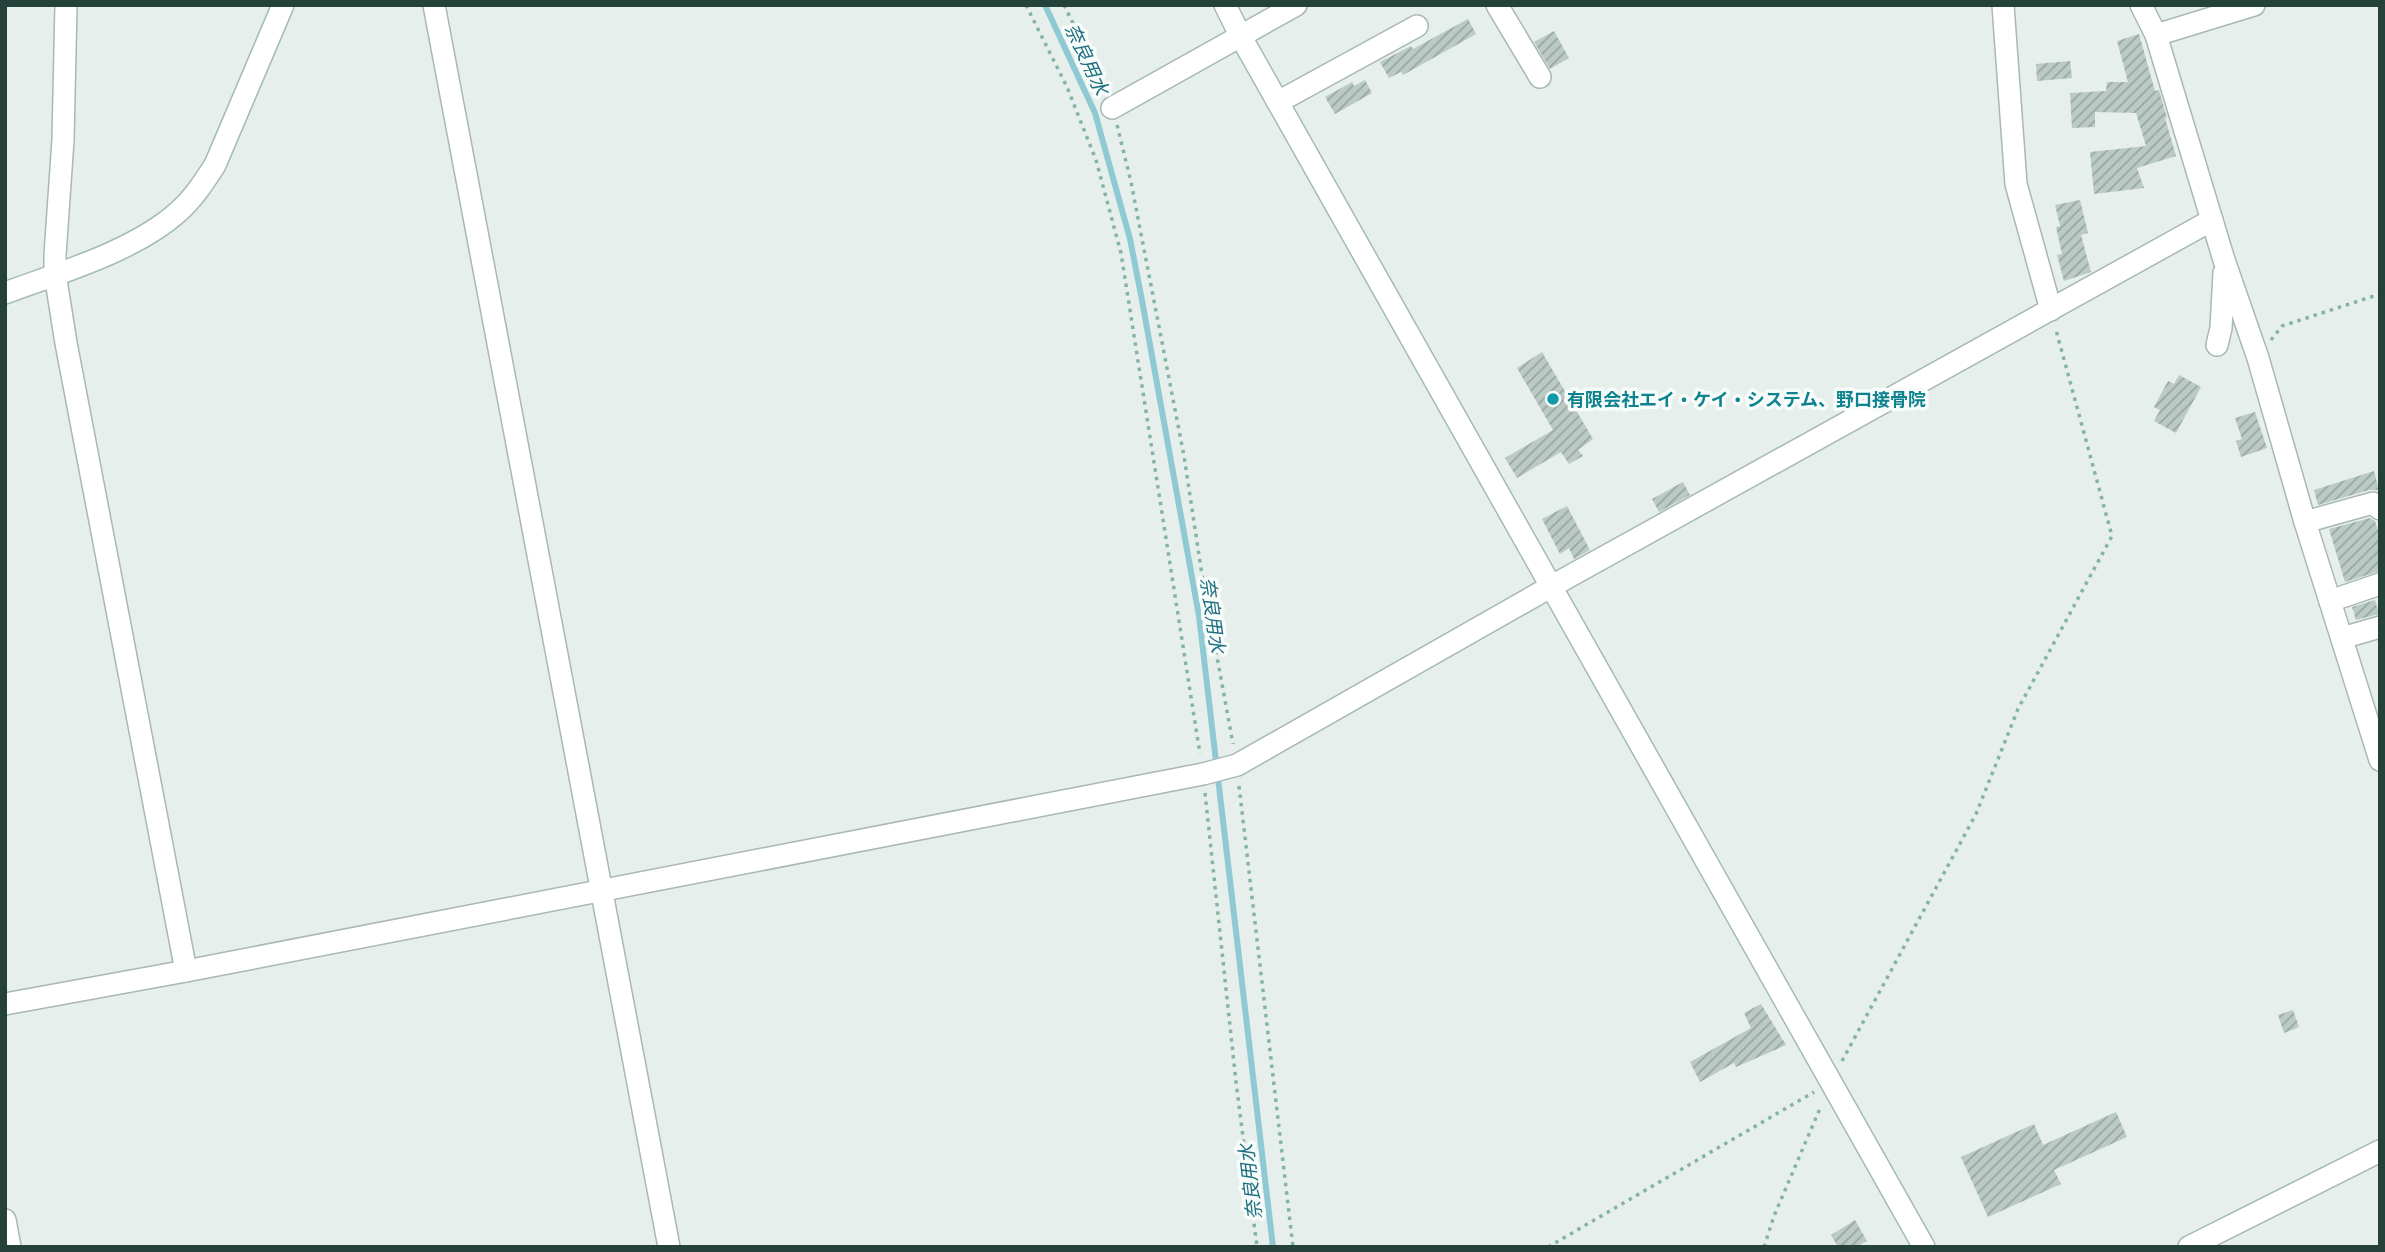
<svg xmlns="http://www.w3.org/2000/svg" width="2385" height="1252" viewBox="0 0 2385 1252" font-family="Quicksand,'Noto Sans JP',sans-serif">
  <defs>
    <pattern id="building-hatch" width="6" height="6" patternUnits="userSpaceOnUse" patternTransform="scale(1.75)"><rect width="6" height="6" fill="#bbcac4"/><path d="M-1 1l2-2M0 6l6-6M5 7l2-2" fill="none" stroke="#98a6a0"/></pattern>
  </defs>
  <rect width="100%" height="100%" fill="#e6efeb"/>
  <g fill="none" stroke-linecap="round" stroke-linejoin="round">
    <path stroke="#8ec9d4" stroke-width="6" d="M1045 5 1095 113 1130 239 1141 295 1199 616 1273 1247"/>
  </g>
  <g fill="url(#building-hatch)">
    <path d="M1468 19 1476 34 1403 75 1401 72 1389 78 1380 62 1411 46 1413 49Z"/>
    <path d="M1554 31 1569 58 1550 69 1534 42Z"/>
    <path d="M2139 34 2155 91 2159 90 2167 118H2165L2176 156 2137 168 2144 188 2094 194 2090 152 2146 146 2136 113 2095 112V127L2072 128 2070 93 2106 91 2107 82H2128L2117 41Z"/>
    <path d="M2070 61 2072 78 2037 81 2036 64Z"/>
    <path d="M1365 80 1372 93 1335 114 1325 97 1352 82 1354 86Z"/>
    <path d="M2080 200 2088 233 2081 235 2091 272 2064 281 2057 255 2062 254 2056 227 2060 226 2055 205Z"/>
    <path d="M1542 352 1593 439 1578 450 1583 456 1569 464 1561 452 1517 478 1505 458 1553 430 1517 368Z"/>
    <path d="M2179 375 2201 387 2176 433 2154 421 2160 410 2154 407 2168 381 2174 384Z"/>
    <path d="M2255 412 2267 448 2241 457 2236 441 2242 439 2235 418Z"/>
    <path d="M2374 471 2379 490H2369L2318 505 2314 490Z"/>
    <path d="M1683 482 1690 495 1659 512 1652 499Z"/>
    <path d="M1567 506 1590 550 1574 559 1569 548 1560 554 1542 519Z"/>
    <path d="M2370 518 2375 521 2380 537V571L2345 582 2329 529Z"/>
    <path d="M2375 600 2379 614 2356 620 2352 607Z"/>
    <path d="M1761 1004 1786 1045 1736 1067 1734 1063 1700 1082 1690 1062 1751 1028 1744 1013Z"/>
    <path d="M2293 1010 2299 1027 2284 1033 2278 1015Z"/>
    <path d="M2116 1112 2127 1137 2054 1170 2061 1184 1988 1217 1961 1157 2034 1124 2043 1145Z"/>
    <path d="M1855 1220 1867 1241 1856 1247H1838L1831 1235Z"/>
  </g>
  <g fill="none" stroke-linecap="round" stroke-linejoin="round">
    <defs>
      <g id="street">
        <path d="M66 5 63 140 55 255V274L66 343 186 971"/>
        <path d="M434 5 669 1247"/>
        <path d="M1497 5 1540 77"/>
        <path d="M2003 5 2016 184 2051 310"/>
        <path d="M2141 5 2156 35 2224 260 2258 358 2305 522 2380 760"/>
        <path d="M2156 35 2254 5"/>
        <path d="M1278 102 1417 26"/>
        <path d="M1112 108 1296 5"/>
        <path d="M2217 345 2221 328 2224 273"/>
        <path d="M2305 522 2373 503 2380 509"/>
        <path d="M2330 601 2380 584"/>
        <path d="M2342 638 2380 627"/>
        <path d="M5 1004 186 971 1203 774 1237 765 1552 586 2212 220"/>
        <path d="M2189 1247 2380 1151"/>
      </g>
      <g id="secondary">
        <path d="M1225 5 1241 37 1924 1247"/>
        <path d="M5 293C59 273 135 251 178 212 193 199 204 182 215 165L283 5"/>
        <path d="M5 1220 10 1247"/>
      </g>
    </defs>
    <use href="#street" stroke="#a8b8b2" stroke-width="24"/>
    <use href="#secondary" stroke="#a4bbb3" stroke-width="24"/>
    <g stroke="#86b3a5" stroke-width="3.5" stroke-dasharray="3.5 5" stroke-linecap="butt">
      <path d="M1026 5 1067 87 1096 160 1121 253 1200 754"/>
      <path d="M1064 5 1105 88"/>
      <path d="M1117 125 1131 182 1184 456 1202 575 1233 744"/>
      <path d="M2271 340 2282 326 2380 294"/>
      <path d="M1239 786 1293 1247"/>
      <path d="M1205 793 1236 1082 1257 1247"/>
      <path d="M1842 1061 1976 814 2018 709 2112 536 2056 330"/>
      <path d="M1548 1247 1814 1092"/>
      <path d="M1764 1247 1774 1216 1821 1106"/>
    </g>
    <use href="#street" stroke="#fff" stroke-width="21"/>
    <use href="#secondary" stroke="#fff" stroke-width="21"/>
  </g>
  <circle fill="#0f9aa8" stroke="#f7fbf9" stroke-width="2.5" cx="1553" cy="399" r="7"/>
  <g text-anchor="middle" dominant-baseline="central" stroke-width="7" stroke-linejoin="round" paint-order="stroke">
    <g font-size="18" font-weight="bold" fill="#0d838f" stroke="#f7fbf9" text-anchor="start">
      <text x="1567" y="399">有限会社エイ・ケイ・システム、野口接骨院</text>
    </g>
    <g font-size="19" font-style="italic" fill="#1c6f80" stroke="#f7fbf9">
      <text transform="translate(1087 59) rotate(65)">奈良用水</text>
      <text transform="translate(1213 615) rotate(82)">奈良用水</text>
      <text transform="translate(1250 1182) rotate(-97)">奈良用水</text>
    </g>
  </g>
  <rect width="2385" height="1252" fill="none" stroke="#24423a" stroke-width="14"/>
</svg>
